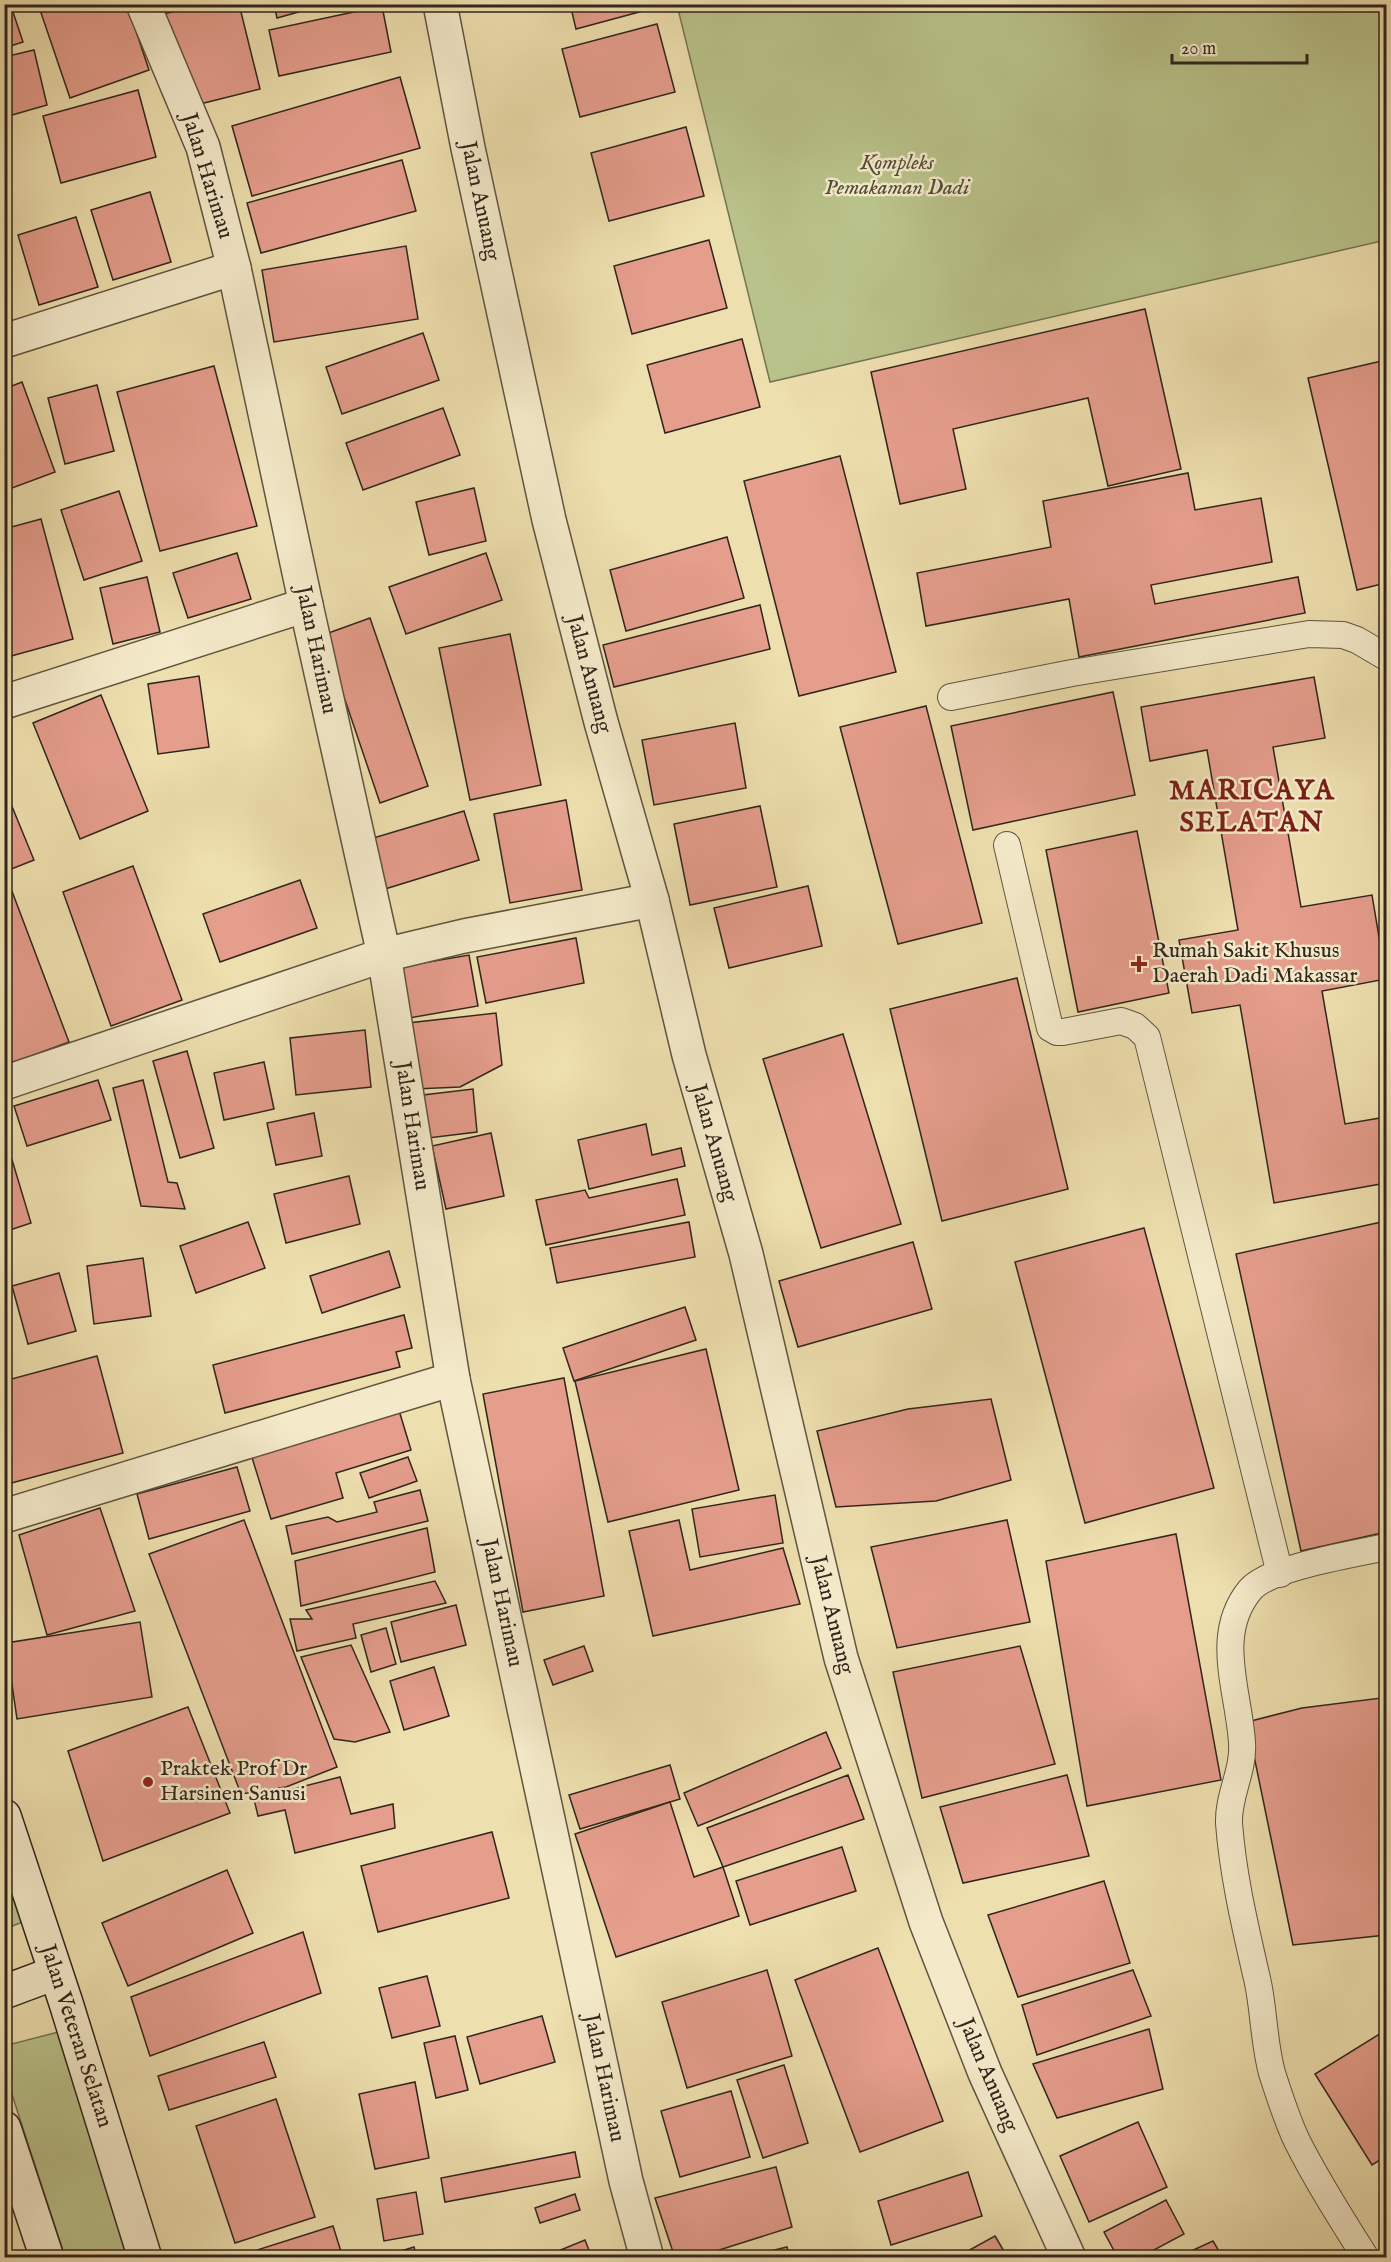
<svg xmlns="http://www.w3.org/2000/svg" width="1391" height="2262" viewBox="0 0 1391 2262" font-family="'IM FELL English',serif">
  <rect width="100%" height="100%" fill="#eedfae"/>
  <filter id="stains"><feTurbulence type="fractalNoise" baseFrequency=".00333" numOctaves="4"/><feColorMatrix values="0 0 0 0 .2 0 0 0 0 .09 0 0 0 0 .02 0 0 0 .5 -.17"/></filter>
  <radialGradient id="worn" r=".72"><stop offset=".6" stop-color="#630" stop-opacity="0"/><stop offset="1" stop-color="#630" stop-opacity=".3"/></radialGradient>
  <g fill="#b9c28a" stroke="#747454" stroke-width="1.5">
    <path d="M677 5H1386V240L770 382Z"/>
    <path d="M4 1856 25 1921 5 1929H4Z"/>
    <path d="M66 2030 137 2257H65L5 2073 4 2046Z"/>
  </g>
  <g fill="#e59d8c" stroke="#30261d" stroke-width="1.5">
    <path d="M38 4H127L149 70 70 98Z"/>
    <path d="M201 4H239L260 89 188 107 164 14Z"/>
    <path d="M274 4H327L277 18Z"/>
    <path d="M570 4H669L576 29Z"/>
    <path d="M382 6 391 52 279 76 269 30Z"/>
    <path d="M13 12 23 42 4 48V15Z"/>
    <path d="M657 24 675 92 580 117 562 49Z"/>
    <path d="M34 50 47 105 12 115 4 86V57Z"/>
    <path d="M400 77 420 148 252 196 232 126Z"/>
    <path d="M138 90 156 157 61 183 43 116Z"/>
    <path d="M686 127 704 196 609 221 591 153Z"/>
    <path d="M4 128 10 143 4 145Z"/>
    <path d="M402 160 416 211 261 253 247 203Z"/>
    <path d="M150 192 171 262 113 280 91 210Z"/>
    <path d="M76 217 98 287 39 305 18 235Z"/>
    <path d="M709 240 727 308 632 334 614 266Z"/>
    <path d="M406 246 418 319 274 342 262 270Z"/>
    <path d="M1145 309 1181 469 1108 486 1088 398 953 429 966 489 900 504 871 372Z"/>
    <path d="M423 333 439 380 342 414 326 367Z"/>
    <path d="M742 339 760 407 665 433 647 365Z"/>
    <path d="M1386 360V583L1357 590 1308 378Z"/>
    <path d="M214 366 257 526 160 551 117 392Z"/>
    <path d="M22 382 55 472 4 491V389Z"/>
    <path d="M97 385 114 451 65 464 48 398Z"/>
    <path d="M443 408 460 455 363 490 346 443Z"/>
    <path d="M840 456 896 672 799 696 744 481Z"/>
    <path d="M1188 473 1195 510 1261 498 1272 562 1151 585 1155 604 1298 577 1305 613 1079 657 1069 599 926 626 917 573 1051 547 1043 501Z"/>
    <path d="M474 488 486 541 429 555 416 502Z"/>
    <path d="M119 491 142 561 84 580 61 510Z"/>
    <path d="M41 519 73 639 4 658V529Z"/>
    <path d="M727 537 744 598 626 631 610 570Z"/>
    <path d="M237 553 251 599 188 618 173 573Z"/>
    <path d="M486 553 502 600 406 634 389 587Z"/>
    <path d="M147 577 160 632 113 644 100 588Z"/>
    <path d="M760 605 770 649 614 687 603 645Z"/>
    <path d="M370 618 428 786 380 803 323 635Z"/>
    <path d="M510 634 541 785 470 800 439 648Z"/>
    <path d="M199 676 209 747 158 754 148 684Z"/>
    <path d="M1314 677 1325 738 1273 747 1301 907 1372 895 1386 979 1322 991 1345 1124 1386 1117V1183L1274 1203 1240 1005 1192 1013 1179 940 1238 930 1207 750 1150 761 1141 707Z"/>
    <path d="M1113 692 1135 795 973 830 951 726Z"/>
    <path d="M101 695 148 811 80 839 33 723Z"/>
    <path d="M926 706 982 923 898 944 840 727Z"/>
    <path d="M735 723 746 788 654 805 642 740Z"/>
    <path d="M4 787 34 860 4 872Z"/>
    <path d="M566 800 582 890 510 903 494 814Z"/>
    <path d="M760 806 777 887 690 905 674 824Z"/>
    <path d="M464 811 479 860 385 889 370 839Z"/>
    <path d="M1137 831 1169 993 1078 1012 1046 850Z"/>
    <path d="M133 866 182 1000 111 1026 63 892Z"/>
    <path d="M300 880 317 928 220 962 203 914Z"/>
    <path d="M10 886 69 1042 4 1066V888Z"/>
    <path d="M808 886 822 946 729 968 714 908Z"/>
    <path d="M576 938 584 983 486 1003 477 957Z"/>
    <path d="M469 955 478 1006 409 1018 399 967Z"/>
    <path d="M1017 978 1068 1189 942 1221 890 1009Z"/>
    <path d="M496 1013 502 1065 460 1087 415 1089 408 1023Z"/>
    <path d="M365 1030 371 1087 296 1095 290 1038Z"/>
    <path d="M843 1034 901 1224 821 1248 763 1059Z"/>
    <path d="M187 1051 214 1148 180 1158 153 1061Z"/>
    <path d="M264 1062 274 1109 224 1120 214 1073Z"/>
    <path d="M98 1080 111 1120 27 1146 14 1106Z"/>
    <path d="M143 1080 168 1182 177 1183 185 1209 141 1206 113 1088Z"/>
    <path d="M473 1089 477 1132 428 1138 423 1095Z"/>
    <path d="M314 1113 322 1156 276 1165 267 1123Z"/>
    <path d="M646 1124 652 1155 681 1148 685 1166 589 1189 578 1140Z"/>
    <path d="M4 1133 31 1223 4 1232Z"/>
    <path d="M491 1133 504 1196 446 1209 432 1146Z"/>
    <path d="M349 1176 360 1224 286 1243 274 1194Z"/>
    <path d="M677 1179 685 1215 546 1245 536 1200 585 1190 589 1198Z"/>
    <path d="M1386 1221V1532L1301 1551 1236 1254Z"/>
    <path d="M248 1222 265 1268 196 1293 180 1246Z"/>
    <path d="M689 1222 695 1257 557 1283 550 1248Z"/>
    <path d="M1144 1228 1214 1488 1085 1523 1015 1262Z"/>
    <path d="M913 1242 932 1309 798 1347 779 1281Z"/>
    <path d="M389 1251 400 1287 322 1313 310 1276Z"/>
    <path d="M143 1258 151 1316 94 1324 87 1266Z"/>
    <path d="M59 1273 76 1331 28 1344 12 1286Z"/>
    <path d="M685 1307 696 1340 574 1381 563 1348Z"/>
    <path d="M404 1315 412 1348 396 1352 400 1367 225 1413 213 1365Z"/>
    <path d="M706 1349 739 1490 608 1522 575 1381Z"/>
    <path d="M97 1356 123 1453 4 1485V1381Z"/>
    <path d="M564 1378 604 1596 523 1612 483 1394Z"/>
    <path d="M991 1399 1011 1480 936 1501 836 1507 817 1431 908 1409Z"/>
    <path d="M398 1407 411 1450 336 1473 343 1498 271 1519 250 1451Z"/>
    <path d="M408 1457 417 1481 369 1498 360 1473Z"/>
    <path d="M237 1467 250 1511 149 1539 137 1494Z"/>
    <path d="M420 1490 428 1521 292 1554 286 1526 328 1517 337 1522 377 1512 374 1502Z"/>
    <path d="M775 1495 783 1543 700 1557 692 1509Z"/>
    <path d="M100 1508 135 1611 47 1635 19 1535Z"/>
    <path d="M244 1520 337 1767 286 1787 241 1794 149 1554Z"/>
    <path d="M679 1520 690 1570 783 1548 800 1604 653 1636 629 1531Z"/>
    <path d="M1007 1520 1030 1622 897 1648 871 1547Z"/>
    <path d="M427 1528 435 1572 301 1606 295 1561Z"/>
    <path d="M1176 1534 1221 1780 1087 1806 1046 1561Z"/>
    <path d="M435 1581 446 1603 353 1624 356 1638 297 1651 290 1619H312L306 1610Z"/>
    <path d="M456 1605 466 1645 401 1662 391 1622Z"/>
    <path d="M140 1622 152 1697 17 1719 6 1643Z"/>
    <path d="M386 1628 396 1664 371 1672 361 1635Z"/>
    <path d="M351 1645 390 1732 355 1742 334 1739 301 1657Z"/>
    <path d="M584 1646 593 1671 553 1685 544 1660Z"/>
    <path d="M1020 1646 1055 1764 922 1798 893 1672Z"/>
    <path d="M434 1667 449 1716 404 1730 390 1681Z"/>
    <path d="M1381 1698 1386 1724V1935L1293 1945 1247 1722 1302 1708Z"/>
    <path d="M188 1707 230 1813 103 1861 68 1751Z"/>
    <path d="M826 1732 841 1768 698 1826 684 1793Z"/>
    <path d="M670 1765 680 1799 580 1829 569 1795Z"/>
    <path d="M848 1775 864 1819 723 1867 707 1828Z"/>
    <path d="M1067 1775 1089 1856 963 1883 940 1807Z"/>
    <path d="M340 1777 351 1814 393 1804 395 1828 295 1853 285 1810 258 1816 254 1799Z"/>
    <path d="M670 1802 694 1877 723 1867 739 1916 616 1957 575 1834Z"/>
    <path d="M492 1832 509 1898 378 1932 361 1866Z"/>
    <path d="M842 1847 856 1891 750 1925 736 1881Z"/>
    <path d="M227 1870 253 1933 128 1986 102 1923Z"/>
    <path d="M1104 1881 1130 1963 1018 1997 988 1915Z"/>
    <path d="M303 1932 321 1993 150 2056 131 1997Z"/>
    <path d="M878 1948 943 2121 860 2152 795 1980Z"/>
    <path d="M767 1970 792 2056 687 2088 662 2002Z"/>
    <path d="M1133 1970 1151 2016 1037 2055 1022 2005Z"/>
    <path d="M427 1976 440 2026 392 2038 379 1988Z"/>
    <path d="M542 2016 555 2062 480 2084 467 2037Z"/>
    <path d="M1149 2029 1163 2089 1057 2118 1033 2064Z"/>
    <path d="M1386 2030V2156L1372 2165 1315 2074Z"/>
    <path d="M455 2036 468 2090 436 2098 424 2043Z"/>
    <path d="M264 2042 276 2077 169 2110 158 2076Z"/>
    <path d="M784 2065 808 2143 763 2158 737 2080Z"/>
    <path d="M415 2082 429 2158 375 2169 359 2094Z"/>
    <path d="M731 2091 750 2157 680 2177 661 2111Z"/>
    <path d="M276 2099 315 2217 235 2243 196 2126Z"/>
    <path d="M1138 2122 1167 2187 1089 2222 1060 2156Z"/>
    <path d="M575 2152 580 2177 445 2202 441 2178Z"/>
    <path d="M776 2167 792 2227 694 2258H675L655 2198Z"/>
    <path d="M968 2172 982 2216 891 2245 878 2201Z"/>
    <path d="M416 2192 423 2234 384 2241 377 2199Z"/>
    <path d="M575 2194 580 2210 540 2223 535 2208Z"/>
    <path d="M1166 2200 1184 2234 1139 2258H1118L1104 2232Z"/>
    <path d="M333 2226 343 2258H235V2257Z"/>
    <path d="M995 2236 1008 2258H949L966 2252Z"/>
    <path d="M585 2240 592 2258H541Z"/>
    <path d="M1213 2241 1223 2258H1176Z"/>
    <path d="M414 2247 417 2258H378Z"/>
    <path d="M787 2247 790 2258H741Z"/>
  </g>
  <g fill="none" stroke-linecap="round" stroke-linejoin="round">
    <defs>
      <g id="service">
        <path d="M951 697 1072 673 1309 634 1343 635 1357 640 1386 657"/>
        <path d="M1007 845 1050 1028 1057 1032H1063L1121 1021 1135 1026 1147 1037 1280 1574"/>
        <path d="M1366 2258C1342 2220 1317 2181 1297 2141 1287 2120 1279 2095 1272 2073 1264 2044 1264 2012 1258 1983 1246 1930 1233 1877 1229 1823 1228 1795 1244 1771 1242 1743 1239 1691 1213 1635 1250 1590 1269 1567 1356 1554 1386 1547"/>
      </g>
      <g id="minor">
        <path d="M143 4 203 147 234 268 306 605 384 955 453 1379 626 2181 647 2258"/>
        <path d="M440 4 468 148 549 520 601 722 652 900 689 1055 746 1254 841 1658 926 1922 985 2073 1069 2258"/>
        <path d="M4 341 234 268"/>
        <path d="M4 702 306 605"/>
        <path d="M4 1083 384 955 464 936 652 900"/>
        <path d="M4 1516 453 1379"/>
      </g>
      <g id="secondary">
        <path d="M4 1816 66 2003 145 2258"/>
        <path d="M4 1992 55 1973"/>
        <path d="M4 2128 47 2258"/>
      </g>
    </defs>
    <use href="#service" stroke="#605441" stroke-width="28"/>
    <use href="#minor" stroke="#605441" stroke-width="36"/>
    <use href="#secondary" stroke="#30261d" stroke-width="36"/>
    <use href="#service" stroke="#f4eaca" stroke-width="26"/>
    <use href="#minor" stroke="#f4eaca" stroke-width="33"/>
    <use href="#secondary" stroke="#f4eaca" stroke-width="33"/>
  </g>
  <g fill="#8f2418" stroke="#f4eaca" stroke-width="2">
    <path d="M1136 955h6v6h6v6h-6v6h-6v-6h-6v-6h6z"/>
    <circle cx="148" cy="1782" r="6"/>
  </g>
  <g text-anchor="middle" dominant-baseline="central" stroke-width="5" stroke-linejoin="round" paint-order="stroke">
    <g font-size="22" font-style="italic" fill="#524d38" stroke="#f4eaca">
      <text x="897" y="163">Kompleks<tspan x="897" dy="25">Pemakaman Dadi</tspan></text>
    </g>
    <g font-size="22" fill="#30261d" stroke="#f4eaca">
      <text transform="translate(207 176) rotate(73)">Jalan Harimau</text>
      <text transform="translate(480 201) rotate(78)">Jalan Anuang</text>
      <text transform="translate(316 650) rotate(78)">Jalan Harimau</text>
      <text transform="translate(589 674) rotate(75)">Jalan Anuang</text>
      <text transform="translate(412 1126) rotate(81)">Jalan Harimau</text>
      <text transform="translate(714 1143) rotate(74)">Jalan Anuang</text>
      <text transform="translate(502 1603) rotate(78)">Jalan Harimau</text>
      <text transform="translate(832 1615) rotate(76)">Jalan Anuang</text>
      <text transform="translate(76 2036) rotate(72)">Jalan Veteran Selatan</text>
      <text transform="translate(988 2075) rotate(67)">Jalan Anuang</text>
      <text transform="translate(604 2078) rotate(78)">Jalan Harimau</text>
    </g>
    <g font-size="22" fill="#30261d" stroke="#f4eaca" text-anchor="start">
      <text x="1152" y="951">Rumah Sakit Khusus<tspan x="1152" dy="25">Daerah Dadi Makassar</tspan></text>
      <text x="160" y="1769">Praktek Prof Dr<tspan x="160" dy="25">Harsinen Sanusi</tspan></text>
    </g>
    <g font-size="28" font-weight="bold" letter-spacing="1.5" fill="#7a1f14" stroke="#f4eaca">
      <text x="1252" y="791">MARICAYA<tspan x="1252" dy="32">SELATAN</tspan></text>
    </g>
  </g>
  <rect width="1391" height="2262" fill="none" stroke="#eedfae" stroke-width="24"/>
  <rect x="6" y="6" width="1379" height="2250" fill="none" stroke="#30261d" stroke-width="3"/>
  <rect x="12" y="12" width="1367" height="2238" fill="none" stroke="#30261d" stroke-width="1.5"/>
  <path d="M1172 54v9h135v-9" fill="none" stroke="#30261d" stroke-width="3"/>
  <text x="1181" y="54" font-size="18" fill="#30261d" stroke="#f4eaca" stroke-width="4.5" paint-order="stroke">20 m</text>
  <rect width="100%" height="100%" filter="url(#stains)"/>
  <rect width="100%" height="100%" fill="url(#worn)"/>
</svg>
